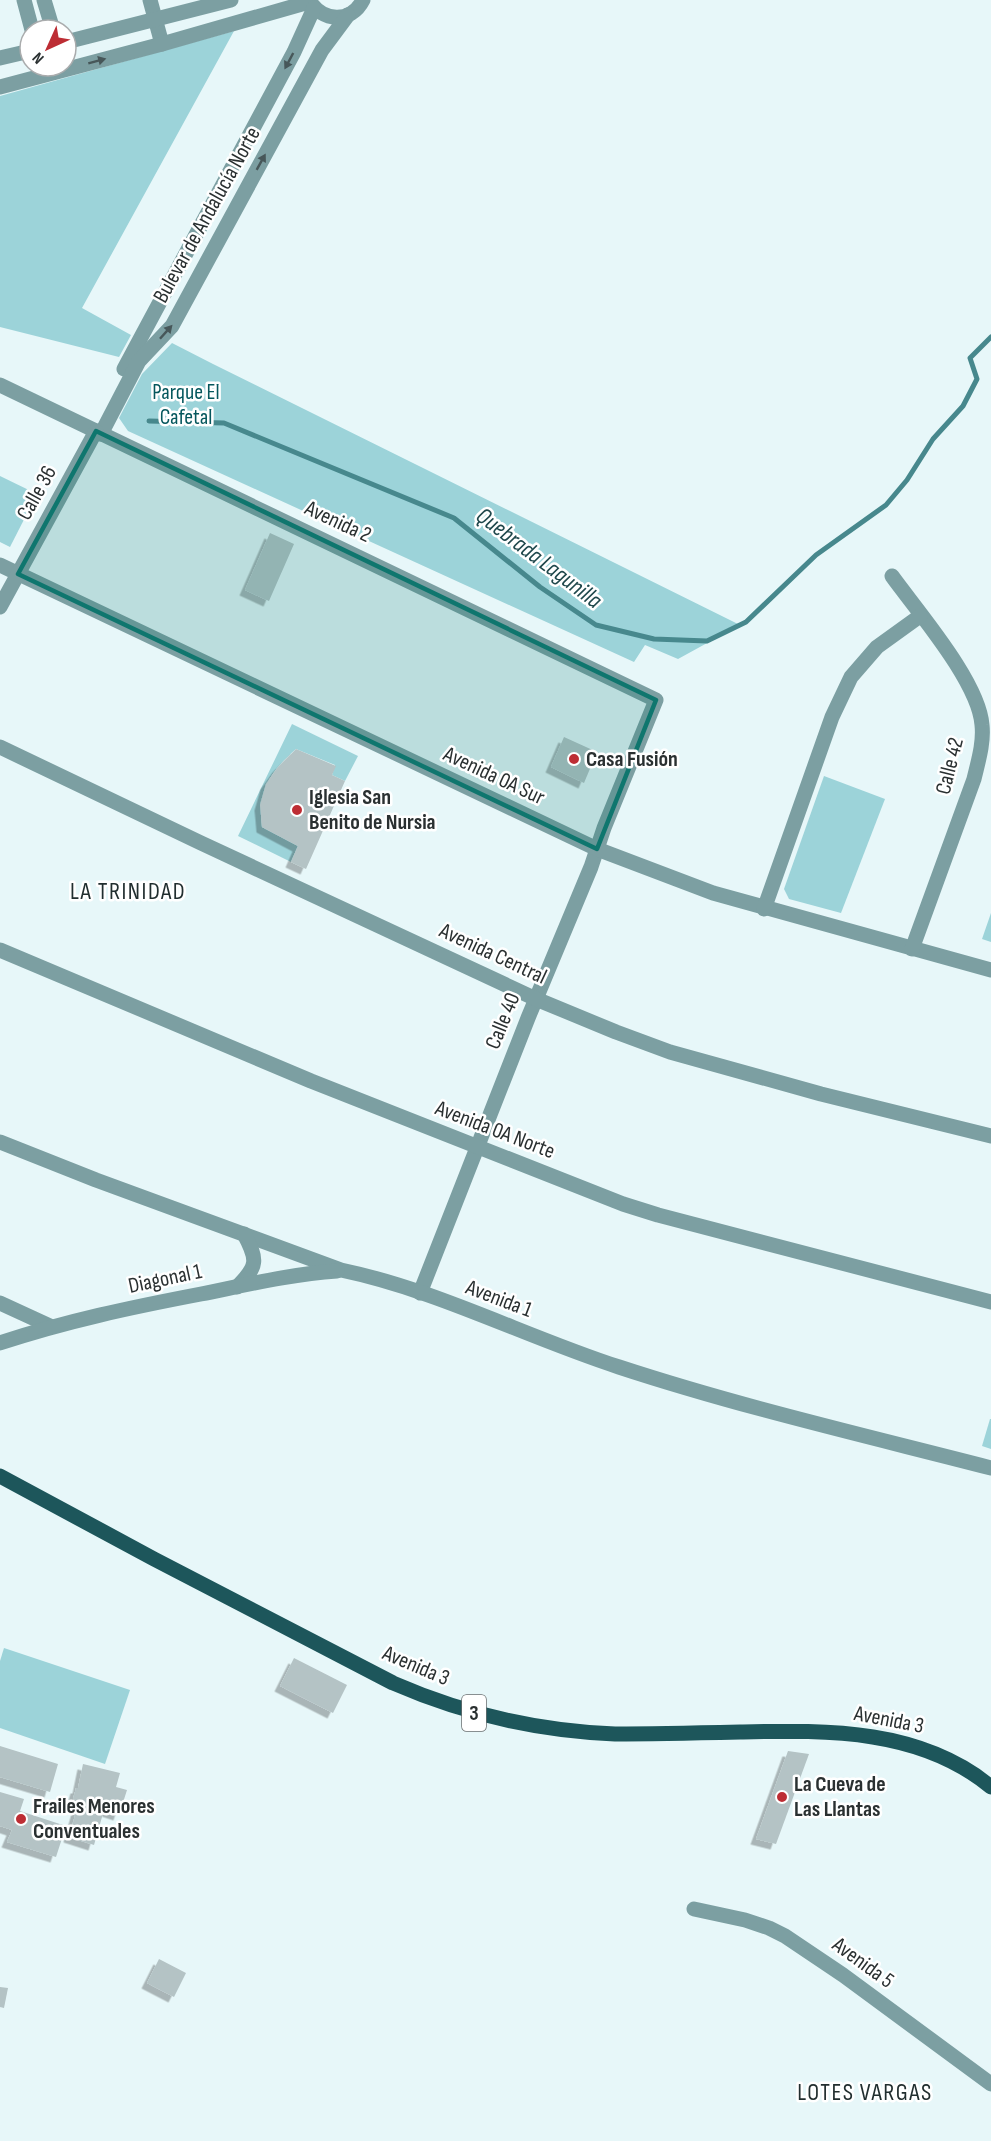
<svg xmlns="http://www.w3.org/2000/svg" width="991" height="2141" viewBox="0 0 991 2141" font-family="'Sofia Sans Condensed',sans-serif">
  <defs>
    <filter id="shadow"><feDropShadow dx="-5.5" dy="5.5" stdDeviation="0" flood-color="#0004"/></filter>
  </defs>
  <rect width="100%" height="100%" fill="#e7f7f9"/>
  <g fill="#9cd3d9">
    <path d="M234 31 82 308 131 335 119 357 0 327V96Z"/>
    <path d="M172 343 213 364 740 625 678 659 645 645 634 662 128 431 119 418 142 374Z"/>
    <path d="M0 476 37 494 10 547 0 542Z"/>
    <path d="M292 724 358 756 345 781 332 775 335 765 296 749C269 773 258 790 262 827L298 846 291 862 238 836Z"/>
    <path d="M824 776 885 799 841 913 789 899 784 889Z"/>
    <path d="M991 913V942L982 939Z"/>
    <path d="M990 1419H991V1449L982 1446Z"/>
    <path d="M4 1648 130 1690 105 1764 0 1728V1661Z"/>
  </g>
  <g fill="none" stroke-linecap="round" stroke-linejoin="round">
    <path stroke="#47888d" stroke-width="5" d="M149 421 224 423 454 518 540 587 596 625 654 639 707 641 746 622 816 555 886 505 907 480 933 439 963 406 977 379 970 358 991 337"/>
  </g>
  <g fill="#b4c3c5" filter="url(#shadow)">
    <path d="M270 533 294 544 269 601 245 590Z"/>
    <path d="M564 737 597 752 584 783 551 767Z"/>
    <path d="M296 749 336 766 332 775 345 781 306 869 291 862 298 846 262 827 261 815 260 805 266 784 278 767Z"/>
    <path d="M294 1658 347 1685 333 1713 280 1686Z"/>
    <path d="M0 1746 58 1764 50 1792 0 1777Z"/>
    <path d="M788 1751 809 1754 776 1844 756 1839Z"/>
    <path d="M83 1764 120 1773 116 1787 127 1790 119 1815 104 1810 94 1845 69 1837 79 1801 73 1799 76 1788H78Z"/>
    <path d="M0 1792 24 1799 20 1811 66 1826 56 1857 7 1842 12 1830 0 1826Z"/>
    <path d="M159 1959 186 1973 174 1997 147 1983Z"/>
    <path d="M0 1987 8 1988 4 2008 0 2007Z"/>
  </g>
  <g fill="none" stroke-linecap="round" stroke-linejoin="round">
    <g stroke="#7c9fa2" stroke-width="15">
      <path d="M24 0 32 30"/>
      <path d="M44 0 53 30"/>
      <path d="M150 0 162 44"/>
      <path d="M309 0C322 22 351 24 363 0"/>
      <path d="M66 42 231 0"/>
      <path d="M0 58 30 51"/>
      <path d="M0 87 162 44 309 2"/>
      <path d="M124 369 294 52 314 8"/>
      <path d="M0 385 656 700 604 828 591 867 528 1018 420 1293"/>
      <path d="M101 434 139 361 172 326 322 50 348 15"/>
      <path d="M0 565 597 849 713 893 991 970"/>
      <path d="M892 576C918 612 979 682 982 725 984 743 978 762 974 779L912 949"/>
      <path d="M0 607 96 431"/>
      <path d="M0 747 201 843 536 999 616 1032 670 1052 821 1094 991 1136"/>
      <path d="M764 909 832 717 851 677 877 647 920 616"/>
      <path d="M0 950 311 1081 623 1204 658 1215 991 1302"/>
      <path d="M0 1142 96 1180 341 1270C437 1290 526 1337 619 1367 741 1407 867 1436 991 1468"/>
      <path d="M237 1287C258 1266 258 1260 244 1234"/>
      <path d="M0 1303 50 1326"/>
      <path d="M0 1343C66 1321 133 1307 201 1294 246 1285 291 1274 337 1271"/>
      <path d="M694 1909 745 1920 769 1928 785 1936 843 1975 991 2084"/>
    </g>
    <path stroke="#1d565b" stroke-width="15" d="M0 1476 154 1559 393 1683C464 1714 537 1731 615 1734 658 1734 700 1733 743 1732 829 1730 921 1729 991 1787"/>
  </g>
  <defs><path id="oneway-solid" d="M-6-.8H1V-3.2L6.5 0L1 3.2V.8H-6Z" transform="scale(1.5)"/></defs>
  <g fill="#475759">
    <use href="#oneway-solid" transform="translate(97 61) rotate(-15)"/>
    <use href="#oneway-solid" transform="translate(289 61) rotate(118)"/>
    <use href="#oneway-solid" transform="translate(261 162) rotate(-61)"/>
    <use href="#oneway-solid" transform="translate(166 332) rotate(-48)"/>
  </g>
  <path fill="#0f766e" fill-opacity="0.2" stroke="#0f766e" stroke-width="4.5" stroke-linejoin="round" d="M96 431 656 700 597 849 18 574Z"/>
  <g fill="#bd2d34" stroke="#fff" stroke-width="2">
    <circle cx="574" cy="759" r="6"/>
    <circle cx="297" cy="810" r="6"/>
    <circle cx="782" cy="1797" r="6"/>
    <circle cx="21" cy="1819" r="6"/>
  </g>
  <g text-anchor="middle" dominant-baseline="central" stroke-width="5" stroke-linejoin="round" paint-order="stroke">
    <rect fill="#fff" stroke="#6a6e6f" stroke-width="1.5" x="462" y="1695" width="24" height="36" rx="4.5"/>
    <g font-size="21" font-weight="bold" fill="#2a3031">
      <text x="474" y="1713">3</text>
    </g>
    <g font-size="22" fill="#2a3031" stroke="#fff">
      <text transform="translate(207 215) rotate(-61)">Bulevar de Andalucía Norte</text>
      <text transform="translate(37 493) rotate(-61)">Calle 36</text>
      <text transform="translate(338 522) rotate(25)">Avenida 2</text>
      <text transform="translate(950 766) rotate(-76)">Calle 42</text>
      <text transform="translate(494 776) rotate(25)">Avenida 0A Sur</text>
      <text transform="translate(493 954) rotate(25)">Avenida Central</text>
      <text transform="translate(503 1021) rotate(-68)">Calle 40</text>
      <text transform="translate(495 1130) rotate(21)">Avenida 0A Norte</text>
      <text transform="translate(165 1279) rotate(-12)">Diagonal 1</text>
      <text transform="translate(499 1299) rotate(21)">Avenida 1</text>
      <text transform="translate(416 1666) rotate(23)">Avenida 3</text>
      <text transform="translate(889 1720) rotate(11)">Avenida 3</text>
      <text transform="translate(863 1963) rotate(36)">Avenida 5</text>
    </g>
    <g font-size="22" fill="#05575d" stroke="#fff">
      <text x="186" y="392">Parque El<tspan x="186" dy="25">Cafetal</tspan></text>
    </g>
    <g font-size="22" font-weight="bold" fill="#2a3031" stroke="#fff" text-anchor="start">
      <text x="586" y="759">Casa Fusión</text>
      <text x="309" y="797">Iglesia San<tspan x="309" dy="25">Benito de Nursia</tspan></text>
      <text x="794" y="1784">La Cueva de<tspan x="794" dy="25">Las Llantas</tspan></text>
      <text x="33" y="1806">Frailes Menores<tspan x="33" dy="25">Conventuales</tspan></text>
    </g>
    <g font-size="24" font-style="italic" fill="#1f484c" stroke="#fff">
      <text transform="translate(539 558) rotate(37)">Quebrada Lagunilla</text>
    </g>
    <g font-size="24" letter-spacing="1.5" fill="#212e2f" stroke="#fff">
      <text x="128" y="891">LA TRINIDAD</text>
      <text x="865" y="2092">LOTES VARGAS</text>
    </g>
  </g>
  <g transform="translate(48 48) rotate(225)"><circle r="28" fill="#ffffff" stroke="#aaacad" stroke-width="1.5"/>
  <path d="M0-4.5L10 22L0 15L-10 22Z" fill="#bd2d34"/>
  <text y="-9" font-size="16" font-weight="bold" text-anchor="middle" fill="#2a3031">N</text>
  </g>
</svg>
